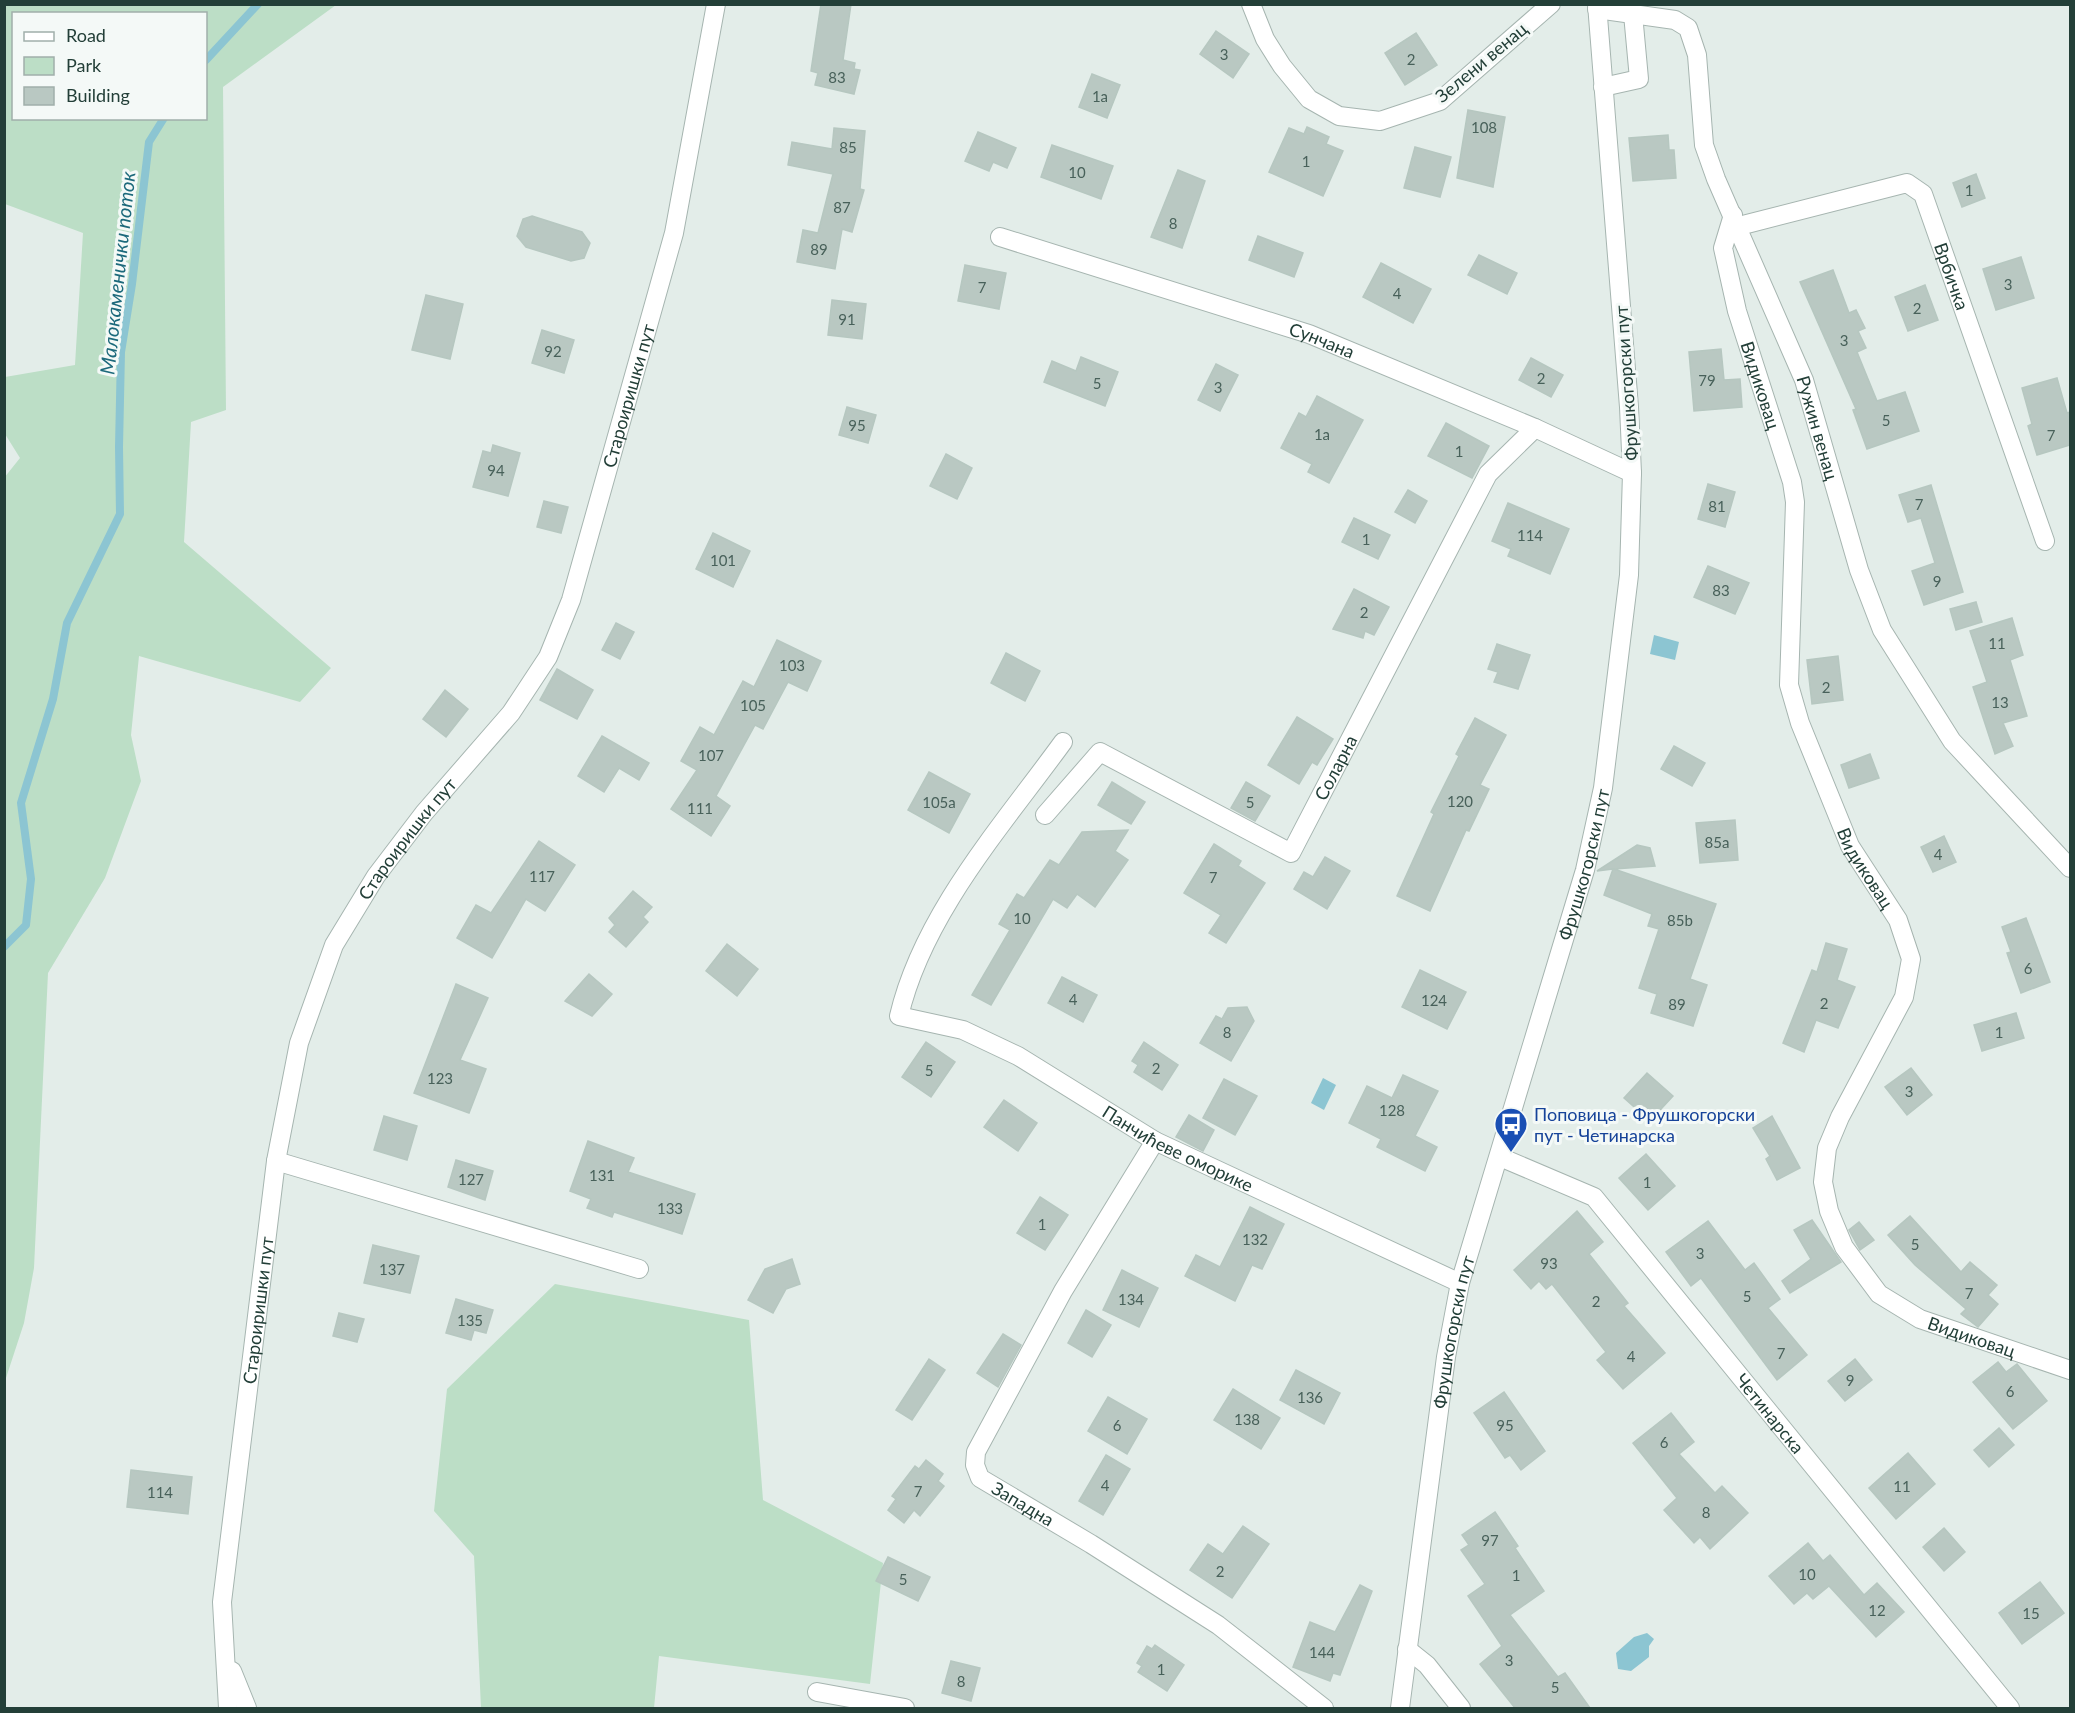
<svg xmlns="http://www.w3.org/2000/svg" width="2075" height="1713" viewBox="0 0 2075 1713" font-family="Lato,sans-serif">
  <rect width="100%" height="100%" fill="#e3ede9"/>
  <g fill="#bcdec6" fill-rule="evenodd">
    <path d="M4 5H336L223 87 226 410 191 422 184 542 331 668 300 702 139 656 131 735 141 781 105 878 48 973 34 1268 24 1323 5 1381 4 478 20 458 5 434V377L75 365 83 233 5 204ZM14 14H206V118H14Z"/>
    <path d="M555 1284 749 1320 763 1500 883 1563 870 1684 659 1656 654 1708H481L474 1556 434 1511 447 1389Z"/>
  </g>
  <g fill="#8cc5d2">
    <path d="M1654 635 1679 642 1675 660 1650 654Z"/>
    <path d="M1323 1078 1336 1085 1324 1110 1311 1103Z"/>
    <path d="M1647 1633 1654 1639 1649 1646V1657L1631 1671 1618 1669 1616 1653 1634 1637Z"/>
  </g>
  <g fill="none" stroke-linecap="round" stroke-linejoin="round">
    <g stroke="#8cc5d2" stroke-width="8">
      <path d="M206 60 258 4"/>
      <path d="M4 947 26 925 31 879 21 803 53 699 67 623 120 514 119 447 121 352 132 284 149 142 164 118"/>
    </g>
  </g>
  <g fill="#b9c8c2" stroke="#b6c7c0" stroke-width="1.5">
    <path d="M821 4H851L843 60 855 63 854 69 860 70 854 94 815 85 818 73 811 71Z"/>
    <path d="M1216 31 1249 54 1233 78 1200 54Z"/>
    <path d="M1416 33 1437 65 1405 85 1385 53Z"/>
    <path d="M1092 74 1120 85 1107 118 1079 107Z"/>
    <path d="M1468 110 1505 117 1493 187 1457 178Z"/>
    <path d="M1307 127 1329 137 1326 144 1343 151 1323 196 1269 172 1289 128 1304 134Z"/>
    <path d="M834 128 865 131 860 189 864 190 852 232 842 229 835 269 797 262 803 230 818 233 833 174 788 165 792 142 832 149Z"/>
    <path d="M978 132 1016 148 1007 168 993 162 989 171 965 161Z"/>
    <path d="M1668 135 1669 150H1674L1676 178 1633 181 1629 138Z"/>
    <path d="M1052 145 1113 166 1101 199 1041 177Z"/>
    <path d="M1415 147 1451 157 1440 197 1404 188Z"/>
    <path d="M1178 170 1205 181 1182 248 1151 237Z"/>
    <path d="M1976 174 1985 198 1962 207 1953 183Z"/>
    <path d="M532 216 582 232 590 243 584 258 571 261 526 247 517 236 523 219Z"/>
    <path d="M1258 236 1303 253 1294 277 1249 260Z"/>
    <path d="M1479 255 1517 273 1507 294 1468 275Z"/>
    <path d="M2021 257 2034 298 1996 310 1983 269Z"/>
    <path d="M1381 263 1431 289 1413 323 1363 297Z"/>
    <path d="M965 265 1006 273 999 309 958 301Z"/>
    <path d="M1833 270 1849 313 1856 310 1865 328 1858 331 1866 348 1857 352 1877 401 1905 392 1919 431 1867 449 1853 410 1856 409 1800 282Z"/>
    <path d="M1925 285 1938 320 1908 331 1895 297Z"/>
    <path d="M426 295 463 304 450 359 412 350Z"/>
    <path d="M832 300 866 304 862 339 828 335Z"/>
    <path d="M542 330 574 340 564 373 532 363Z"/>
    <path d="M1721 349 1724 380 1740 379 1742 407 1694 411 1689 352Z"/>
    <path d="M1081 357 1118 372 1105 406 1044 382 1052 361 1076 371Z"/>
    <path d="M1531 358 1563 375 1551 397 1519 380Z"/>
    <path d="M1216 364 1238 375 1220 411 1198 400Z"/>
    <path d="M2057 378 2067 413 2070 412V445L2037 455 2028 426 2032 424 2022 388Z"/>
    <path d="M1317 396 1363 420 1329 483 1308 472 1312 464 1281 448 1299 413 1306 417Z"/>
    <path d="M847 407 876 415 868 443 839 435Z"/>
    <path d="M1446 423 1489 446 1472 478 1428 456Z"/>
    <path d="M493 445 520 453 508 496 473 487 483 451 491 453Z"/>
    <path d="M946 454 972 468 957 499 930 486Z"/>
    <path d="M1708 484 1735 492 1725 527 1698 519Z"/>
    <path d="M1931 485 1963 592 1924 605 1912 571 1935 563 1921 518 1908 522 1899 495Z"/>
    <path d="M1408 490 1427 501 1415 523 1395 512Z"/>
    <path d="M544 501 568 507 561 533 537 527Z"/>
    <path d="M1508 503 1569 529 1550 574 1508 556 1511 549 1492 541Z"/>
    <path d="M1354 518 1390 535 1378 559 1342 542Z"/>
    <path d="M713 533 750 551 733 587 696 569Z"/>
    <path d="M1708 566 1749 583 1735 614 1694 597Z"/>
    <path d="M1354 589 1389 607 1374 635 1365 631 1363 638 1333 629Z"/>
    <path d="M1976 602 1982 622 1956 630 1950 609Z"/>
    <path d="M2012 618 2023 655 2010 660 2027 716 2003 723 2013 746 1995 754 1973 687 1987 682 1970 631Z"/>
    <path d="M616 623 634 632 620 659 602 650Z"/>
    <path d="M777 640 821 661 807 691 788 682 763 729 755 725 716 796 730 806 711 836 671 809 697 770 681 761 700 727 714 735 743 681 754 687Z"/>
    <path d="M1497 644 1530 655 1518 689 1494 682 1498 672 1488 669Z"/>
    <path d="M1006 653 1040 671 1025 701 991 683Z"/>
    <path d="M1838 656 1843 700 1812 704 1807 660Z"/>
    <path d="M557 669 593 690 577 719 540 700Z"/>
    <path d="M445 690 468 709 446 737 423 719Z"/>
    <path d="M1297 717 1333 739 1317 765 1312 762 1299 784 1268 765Z"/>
    <path d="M1475 718 1506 735 1480 785 1489 789 1469 831 1466 830 1430 911 1397 896 1434 814 1431 812 1459 756 1456 754Z"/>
    <path d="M602 736 649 763 639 780 619 768 604 792 578 776Z"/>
    <path d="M1674 746 1705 763 1692 786 1661 769Z"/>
    <path d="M1870 754 1879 778 1849 788 1841 765Z"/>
    <path d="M929 772 970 794 949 833 908 810Z"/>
    <path d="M1112 782 1145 802 1131 824 1098 805Z"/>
    <path d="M1246 782 1270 796 1255 821 1231 808Z"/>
    <path d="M1735 820 1738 860 1700 863 1696 823Z"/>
    <path d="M1128 830 1115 851 1128 860 1095 907 1077 894 1067 908 1053 899 991 1005 972 995 1010 930 999 924 1017 894 1024 898 1050 860 1059 865 1082 832Z"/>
    <path d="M1944 836 1956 862 1933 872 1921 847Z"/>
    <path d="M539 841 575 865 545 911 526 899 492 958 457 938 476 905 491 913Z"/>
    <path d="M1214 844 1241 861 1238 866 1265 883 1226 943 1209 933 1221 915 1184 893Z"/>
    <path d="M1637 845 1650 848 1655 866 1614 869 1716 904 1690 979 1707 985 1693 1026 1651 1013 1657 994 1639 988 1659 929 1648 926 1652 914 1604 895 1613 869 1597 871Z"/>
    <path d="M1325 857 1350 871 1327 909 1294 889 1304 872 1313 877Z"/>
    <path d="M633 891 652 907 643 917 648 922 626 947 609 932 615 925 609 918Z"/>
    <path d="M2026 918 2050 982 2021 993 2007 953 2011 952 2002 927Z"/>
    <path d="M1826 943 1847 949 1837 980 1855 987 1838 1028 1816 1020 1804 1052 1783 1043 1812 970 1817 972Z"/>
    <path d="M727 944 758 969 737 996 706 971Z"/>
    <path d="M1420 970 1466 992 1447 1029 1402 1007Z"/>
    <path d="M589 974 612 994 592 1016 565 1001Z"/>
    <path d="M1062 977 1097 995 1083 1022 1048 1003Z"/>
    <path d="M456 984 488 998 460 1060 486 1069 469 1113 414 1093Z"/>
    <path d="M1247 1007 1254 1021 1231 1061 1200 1043 1216 1016 1222 1019 1228 1008Z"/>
    <path d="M2016 1013 2024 1038 1982 1051 1974 1025Z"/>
    <path d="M926 1042 955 1062 931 1097 902 1077Z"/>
    <path d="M1144 1042 1178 1065 1162 1090 1134 1072 1138 1065 1132 1061Z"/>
    <path d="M1911 1068 1932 1095 1907 1115 1885 1087Z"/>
    <path d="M1647 1073 1673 1096 1650 1121 1624 1098Z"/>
    <path d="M1403 1075 1438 1091 1415 1136 1437 1147 1425 1171 1377 1147 1381 1139 1349 1123 1367 1086 1392 1098Z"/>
    <path d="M1224 1079 1257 1096 1235 1135 1203 1118Z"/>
    <path d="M1004 1100 1037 1123 1018 1151 984 1127Z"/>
    <path d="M1189 1115 1214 1130 1203 1151 1176 1137Z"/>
    <path d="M384 1116 417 1126 407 1160 374 1150Z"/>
    <path d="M1772 1116 1800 1168 1777 1180 1766 1159 1770 1156 1753 1128Z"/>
    <path d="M588 1141 634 1158 628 1172 695 1194 682 1234 614 1212 612 1217 587 1208 591 1199 570 1191Z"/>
    <path d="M1646 1154 1675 1186 1648 1210 1619 1178Z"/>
    <path d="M456 1160 493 1171 485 1200 448 1187Z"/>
    <path d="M1040 1197 1068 1215 1045 1250 1017 1233Z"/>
    <path d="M1250 1207 1284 1224 1262 1269 1252 1265 1235 1301 1185 1276 1196 1255 1220 1267Z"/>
    <path d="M1577 1211 1603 1242 1589 1254 1628 1303 1624 1306 1665 1353 1623 1389 1597 1360 1606 1352 1552 1284 1546 1289 1539 1281 1531 1289 1514 1270Z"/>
    <path d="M1910 1216 1961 1272 1970 1262 1997 1285 1988 1295 1998 1304 1978 1327 1961 1314 1966 1309 1915 1265 1888 1235Z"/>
    <path d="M1812 1220 1841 1262 1790 1293 1782 1281 1811 1259 1794 1230Z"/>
    <path d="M1708 1221 1745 1270 1754 1263 1780 1299 1768 1308 1807 1355 1777 1380 1701 1278 1691 1286 1666 1252Z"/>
    <path d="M1859 1222 1874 1240 1860 1250 1849 1230Z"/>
    <path d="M373 1245 419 1256 410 1293 364 1283Z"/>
    <path d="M792 1259 800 1284 786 1289 773 1313 748 1300 765 1269Z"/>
    <path d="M1122 1270 1158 1288 1139 1327 1103 1310Z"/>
    <path d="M456 1299 493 1310 486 1333 474 1330 471 1340 446 1333Z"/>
    <path d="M1086 1310 1111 1325 1092 1357 1068 1343Z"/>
    <path d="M339 1313 364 1319 357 1342 333 1336Z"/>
    <path d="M1003 1334 1021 1345 998 1387 977 1373Z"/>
    <path d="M929 1359 945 1370 912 1420 896 1410Z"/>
    <path d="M1855 1359 1872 1380 1845 1401 1828 1381Z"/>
    <path d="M1998 1362 2006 1372 2017 1364 2047 1401 2013 1429 1973 1382Z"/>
    <path d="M1296 1370 1340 1393 1324 1424 1280 1400Z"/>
    <path d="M1233 1389 1280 1418 1261 1449 1214 1420Z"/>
    <path d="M1504 1392 1545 1451 1521 1470 1510 1455 1505 1458 1474 1413Z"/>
    <path d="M1108 1397 1147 1419 1127 1454 1088 1431Z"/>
    <path d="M1671 1413 1694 1442 1679 1454 1715 1493 1722 1486 1748 1513 1710 1549 1700 1537 1694 1543 1664 1510 1677 1498 1633 1443Z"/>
    <path d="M1999 1428 2014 1445 1989 1467 1974 1450Z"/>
    <path d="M1908 1453 1935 1484 1896 1519 1869 1488Z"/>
    <path d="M1106 1455 1130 1469 1103 1515 1079 1501Z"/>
    <path d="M926 1460 943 1474 938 1481 944 1486 920 1516 914 1510 904 1523 888 1510 896 1499 892 1496 915 1466 919 1469Z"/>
    <path d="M131 1470 192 1477 188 1514 127 1507Z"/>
    <path d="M1495 1512 1518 1546 1515 1548 1544 1591 1510 1615 1558 1677 1565 1673 1590 1708H1515L1480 1664 1502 1646 1468 1596 1485 1584 1461 1550 1469 1545 1462 1535Z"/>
    <path d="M1243 1526 1269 1544 1232 1598 1190 1570 1208 1544 1223 1554Z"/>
    <path d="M1944 1528 1965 1552 1944 1571 1923 1547Z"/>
    <path d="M1808 1543 1823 1561 1830 1555 1864 1595 1877 1583 1904 1612 1876 1637 1829 1586 1813 1599 1807 1593 1794 1604 1769 1576Z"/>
    <path d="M888 1557 930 1577 918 1601 876 1581Z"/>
    <path d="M2040 1582 2064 1613 2022 1644 1999 1613Z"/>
    <path d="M1360 1585 1372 1591 1340 1675 1333 1673 1330 1681 1293 1667 1310 1622 1335 1632Z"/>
    <path d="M1155 1645 1184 1665 1167 1691 1138 1672 1142 1666 1137 1663 1147 1646 1152 1649Z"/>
    <path d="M951 1661 980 1668 971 1701 942 1693Z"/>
  </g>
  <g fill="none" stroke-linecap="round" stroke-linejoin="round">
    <defs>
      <g id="minor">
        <path d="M1251 4 1265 39 1282 66 1309 99 1339 116 1380 121 1440 101 1551 4"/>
        <path id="s1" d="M1597 9 1675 20 1688 28 1697 55 1704 145 1716 179 1804 380 1859 570 1882 630 1952 741 2070 868"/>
        <path d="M1603 87 1639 79 1633 14"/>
        <path id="s2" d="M1733 215 1723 248 1737 311 1792 482 1795 502 1789 685 1800 723 1850 846 1898 920 1911 959 1904 997 1840 1117 1827 1148 1823 1182 1829 1211 1844 1247 1879 1294 1920 1319 2070 1370"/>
        <path id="s3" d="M1739 226 1907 183 1923 194 2045 541"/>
        <path id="s4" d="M1000 237 1309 334 1535 428 1632 473"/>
        <path id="s5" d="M1063 742C1002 826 923 914 899 1016L963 1030 1018 1056 1155 1141 1460 1283"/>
        <path id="s6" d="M1045 815 1100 752 1291 853 1488 474 1535 428"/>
        <path id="s7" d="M1155 1141 1063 1291 976 1452 975 1465 980 1478 1091 1544 1218 1625 1324 1708"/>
        <path id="s8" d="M1500 1157 1594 1197 2010 1708"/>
        <path d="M276 1161 639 1269"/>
        <path d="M1407 1649 1427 1665 1461 1708"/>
        <path d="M232 1671 247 1708"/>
        <path d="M817 1692 905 1708"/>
        <path id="s9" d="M228 1708 222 1602 276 1161 299 1043 334 945 376 876 424 813 511 713 548 657 571 600 674 233 716 4"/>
        <path id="s10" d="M1400 1708 1446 1357 1460 1283 1585 870 1603 788 1629 575 1632 473 1629 407 1597 4"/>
      </g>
    </defs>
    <use href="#minor" stroke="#a6b5b0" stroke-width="20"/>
    <use href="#minor" stroke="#fff" stroke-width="18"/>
  </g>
  <defs>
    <symbol id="bus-pin" viewBox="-11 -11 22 30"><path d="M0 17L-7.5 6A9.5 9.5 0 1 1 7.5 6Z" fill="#1a4fb4" stroke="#f4f9f7"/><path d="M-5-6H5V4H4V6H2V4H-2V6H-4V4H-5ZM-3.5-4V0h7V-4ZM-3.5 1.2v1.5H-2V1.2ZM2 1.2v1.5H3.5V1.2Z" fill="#fff"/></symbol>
  </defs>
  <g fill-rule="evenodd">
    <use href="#bus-pin" x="1492" y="1105" width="38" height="52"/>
  </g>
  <g text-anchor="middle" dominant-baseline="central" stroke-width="6" stroke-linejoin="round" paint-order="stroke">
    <g font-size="15" fill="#48615a">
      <text x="1224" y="54">3</text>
      <text x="1411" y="59">2</text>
      <text x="837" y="77">83</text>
      <text x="1100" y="96">1a</text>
      <text x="1484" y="127">108</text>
      <text x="848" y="147">85</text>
      <text x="1306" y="161">1</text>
      <text x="1077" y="172">10</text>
      <text x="1969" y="190">1</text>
      <text x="842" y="207">87</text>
      <text x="1173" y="223">8</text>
      <text x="819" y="249">89</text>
      <text x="2008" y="284">3</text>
      <text x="982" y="287">7</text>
      <text x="1397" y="293">4</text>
      <text x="1917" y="308">2</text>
      <text x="847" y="319">91</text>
      <text x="1844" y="340">3</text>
      <text x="553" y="351">92</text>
      <text x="1541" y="378">2</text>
      <text x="1707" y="380">79</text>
      <text x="1097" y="383">5</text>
      <text x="1218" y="387">3</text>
      <text x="1886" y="420">5</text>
      <text x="857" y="425">95</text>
      <text x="1322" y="434">1a</text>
      <text x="2051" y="435">7</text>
      <text x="1459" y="451">1</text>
      <text x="496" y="470">94</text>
      <text x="1919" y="504">7</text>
      <text x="1717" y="506">81</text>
      <text x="1530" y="535">114</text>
      <text x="1366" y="539">1</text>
      <text x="723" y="560">101</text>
      <text x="1937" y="581">9</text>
      <text x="1721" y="590">83</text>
      <text x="1364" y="612">2</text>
      <text x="1997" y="643">11</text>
      <text x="792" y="665">103</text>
      <text x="1826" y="687">2</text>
      <text x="2000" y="702">13</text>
      <text x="753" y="705">105</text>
      <text x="711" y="755">107</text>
      <text x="1460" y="801">120</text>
      <text x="939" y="802">105a</text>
      <text x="1250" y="802">5</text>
      <text x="700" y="808">111</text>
      <text x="1717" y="842">85a</text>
      <text x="1938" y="854">4</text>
      <text x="542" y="876">117</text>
      <text x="1213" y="877">7</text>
      <text x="1022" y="918">10</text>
      <text x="1680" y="920">85b</text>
      <text x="2028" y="968">6</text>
      <text x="1073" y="999">4</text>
      <text x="1434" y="1000">124</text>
      <text x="1824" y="1003">2</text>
      <text x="1677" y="1004">89</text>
      <text x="1227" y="1032">8</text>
      <text x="1999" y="1032">1</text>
      <text x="1156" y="1068">2</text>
      <text x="929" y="1070">5</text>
      <text x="440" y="1078">123</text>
      <text x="1909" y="1091">3</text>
      <text x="1392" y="1110">128</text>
      <text x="602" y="1175">131</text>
      <text x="471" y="1179">127</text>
      <text x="1647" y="1182">1</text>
      <text x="670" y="1208">133</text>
      <text x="1042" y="1224">1</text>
      <text x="1255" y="1239">132</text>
      <text x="1915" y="1244">5</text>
      <text x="1700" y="1253">3</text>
      <text x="1549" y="1263">93</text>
      <text x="392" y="1269">137</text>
      <text x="1969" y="1293">7</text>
      <text x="1747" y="1296">5</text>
      <text x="1131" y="1299">134</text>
      <text x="1596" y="1301">2</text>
      <text x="470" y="1320">135</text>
      <text x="1781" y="1353">7</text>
      <text x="1631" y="1356">4</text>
      <text x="1850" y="1380">9</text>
      <text x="2010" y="1391">6</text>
      <text x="1310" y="1397">136</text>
      <text x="1247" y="1419">138</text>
      <text x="1117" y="1425">6</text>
      <text x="1505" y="1425">95</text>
      <text x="1664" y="1442">6</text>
      <text x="1105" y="1485">4</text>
      <text x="1902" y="1486">11</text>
      <text x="918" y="1491">7</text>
      <text x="160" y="1492">114</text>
      <text x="1706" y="1512">8</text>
      <text x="1490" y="1540">97</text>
      <text x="1220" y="1571">2</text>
      <text x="1807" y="1574">10</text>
      <text x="1516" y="1575">1</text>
      <text x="903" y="1579">5</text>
      <text x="1877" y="1610">12</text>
      <text x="2031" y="1613">15</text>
      <text x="1322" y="1652">144</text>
      <text x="1509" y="1660">3</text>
      <text x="1161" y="1669">1</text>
      <text x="961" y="1681">8</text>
      <text x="1555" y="1687">5</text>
    </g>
    <g font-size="18" fill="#233f38" stroke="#f4f9f7">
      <text transform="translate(1481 62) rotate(-40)">Зелени венац</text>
      <text stroke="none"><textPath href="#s3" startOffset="280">Врбичка</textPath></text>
      <text stroke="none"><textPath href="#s4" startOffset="338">Сунчана</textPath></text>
      <text transform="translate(1626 383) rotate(-94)">Фрушкогорски пут</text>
      <text stroke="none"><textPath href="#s2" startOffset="177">Видиковац</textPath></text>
      <text stroke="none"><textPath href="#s9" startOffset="1408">Староиришки пут</textPath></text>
      <text stroke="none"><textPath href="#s1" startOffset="518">Ружин венац</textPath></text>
      <text stroke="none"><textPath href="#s6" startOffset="396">Соларна</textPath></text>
      <text stroke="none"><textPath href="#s9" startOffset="904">Староиришки пут</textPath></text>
      <text stroke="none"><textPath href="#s10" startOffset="866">Фрушкогорски пут</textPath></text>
      <text stroke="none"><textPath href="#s2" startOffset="681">Видиковац</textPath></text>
      <text stroke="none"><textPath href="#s5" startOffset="633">Панчићеве оморике</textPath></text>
      <text stroke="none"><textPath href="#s9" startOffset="400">Староиришки пут</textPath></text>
      <text stroke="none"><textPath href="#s10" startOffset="380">Фрушкогорски пут</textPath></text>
      <text stroke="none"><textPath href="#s2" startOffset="1256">Видиковац</textPath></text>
      <text stroke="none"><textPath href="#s8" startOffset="381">Четинарска</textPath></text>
      <text stroke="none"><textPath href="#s7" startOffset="436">Западна</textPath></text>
    </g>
    <g font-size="18" fill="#164399" stroke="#f4f9f7" text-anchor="start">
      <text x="1534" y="1114">Поповица - Фрушкогорски<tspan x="1534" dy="21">пут - Четинарска</tspan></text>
    </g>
    <g font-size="20" font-style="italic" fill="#1c697b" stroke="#f4f9f7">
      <text transform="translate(117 273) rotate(-84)">Малокаменички поток</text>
    </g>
  </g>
  <rect width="2075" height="1713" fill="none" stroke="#233f38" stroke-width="12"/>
  <rect x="12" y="12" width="195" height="108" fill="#f4f9f7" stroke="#a0afab" stroke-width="1.5"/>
  <rect x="24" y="32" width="30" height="9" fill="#ffffff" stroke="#a0afab" stroke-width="1.5"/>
  <text x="66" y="42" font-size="18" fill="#233f38">Road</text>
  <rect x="24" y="57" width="30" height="18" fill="#bcdec6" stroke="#a0afab" stroke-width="1.5"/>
  <text x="66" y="72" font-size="18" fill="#233f38">Park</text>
  <rect x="24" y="87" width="30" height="18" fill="#b9c8c2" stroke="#a0afab" stroke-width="1.5"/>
  <text x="66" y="102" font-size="18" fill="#233f38">Building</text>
</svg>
